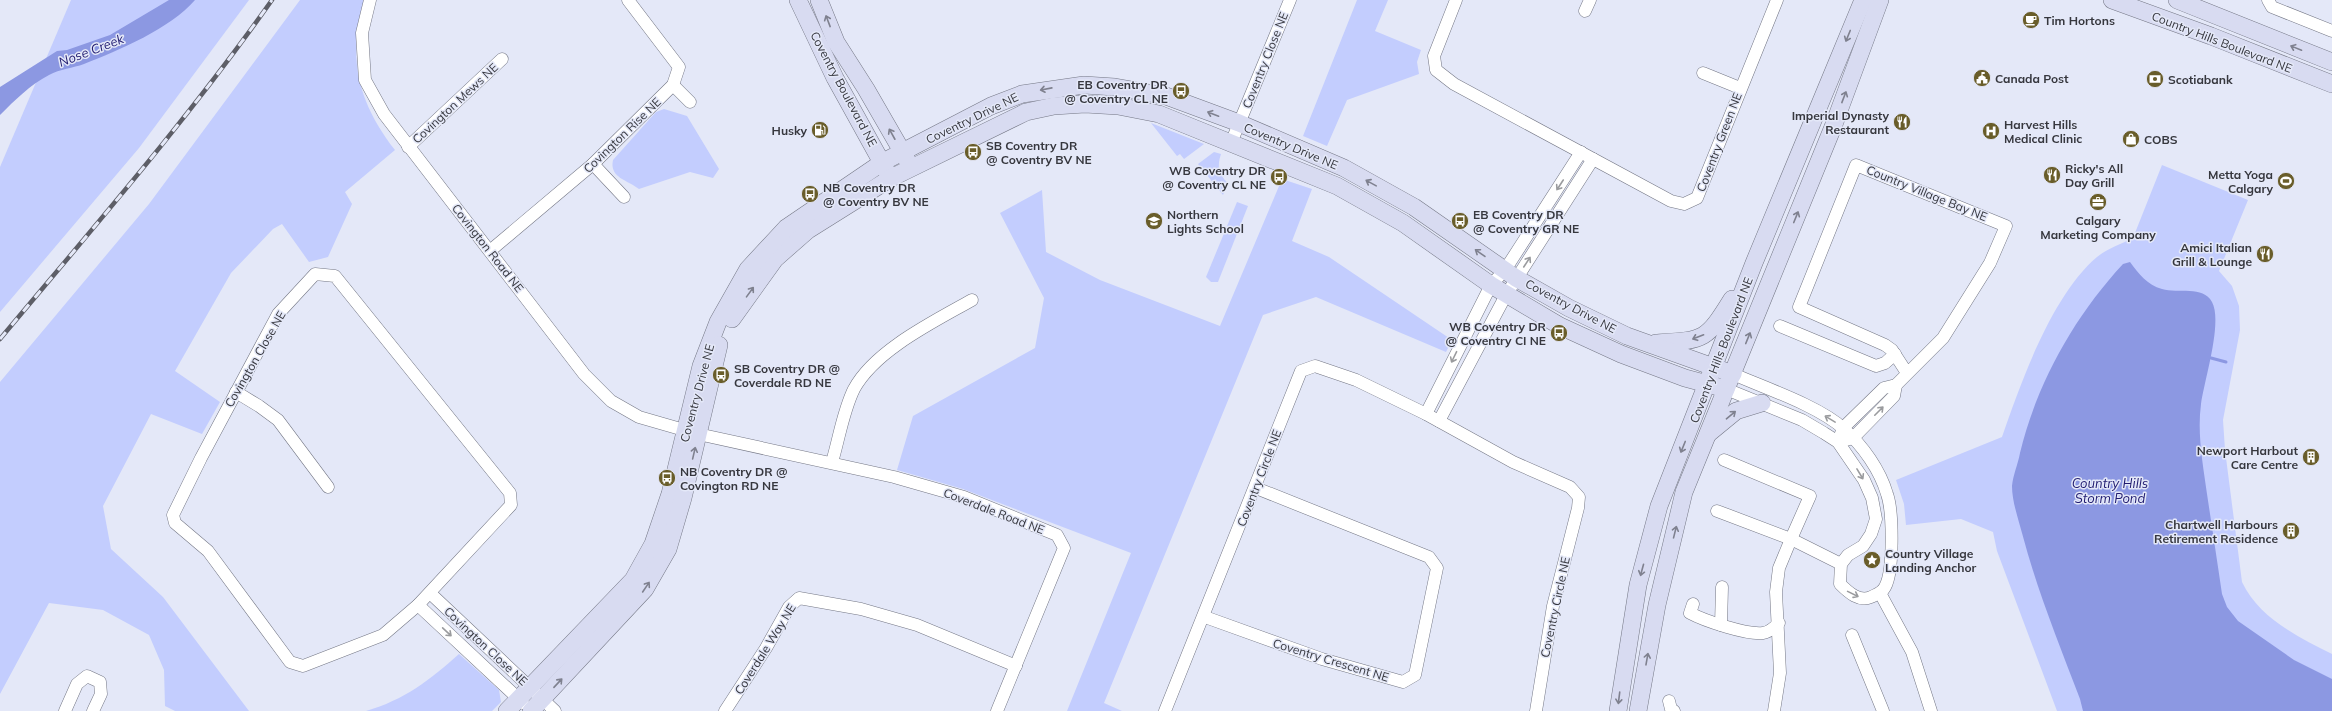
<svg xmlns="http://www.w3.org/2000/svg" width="2332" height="711" viewBox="0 0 2332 711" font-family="Mulish,sans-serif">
  <rect width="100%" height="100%" fill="#e4e8f8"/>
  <g fill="#c3cdfe">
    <path d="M71 0H249L139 148 0 312V167Z"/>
    <path d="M300 0H364C347 59 358 102 395 150L345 192 352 204 328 257 309 262 282 224 273 229 231 273 175 371 220 402 202 434 151 414 103 506 111 549 163 597 249 711H175L165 706 164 670 149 635 103 610 49 603 0 694V382L149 204Z"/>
    <path d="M1357 0H1388L1375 31 1421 50 1417 62 1419 74 1347 100 1327 146 1303 136Z"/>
    <path d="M664 109 687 116 719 169 713 178 690 172 639 189C628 180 609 178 613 160L656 112Z"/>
    <path d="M1151 123 1204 144 1184 159 1180 154 1177 156Z"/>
    <path d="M1214 152 1221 154C1217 166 1218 174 1228 183L1223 195 1198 164Z"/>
    <path d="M2162 165 2248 200 2219 271 2232 286 2239 306 2240 330 2223 420 2225 450 2242 582C2259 618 2298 637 2332 654V711H2057L1997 551 1993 532 1961 519 1906 525 1904 504 1896 480 2002 437C2021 382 2052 295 2097 257 2107 249 2121 244 2133 238Z"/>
    <path d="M1282 179 1312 189 1292 241 1329 257 1452 340 1446 352 1316 297 1263 315 1104 703 1122 711H1067L1131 553 963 489 897 470 913 416 1035 348 1044 298 1000 213 1042 190 1046 252 1100 280 1220 326Z"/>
    <path d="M1237 202 1248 206 1218 282H1211L1206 277Z"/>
    <path d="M459 654 499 690 501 702 492 711H366C404 700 430 680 459 654Z"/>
  </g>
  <g fill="#8c98e2">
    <path d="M169 0H195C170 29 119 50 84 64 73 68 60 69 49 75 30 85 15 100 0 115V87L57 51 67 50 110 35Z"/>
    <path d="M2130 262C2139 274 2147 285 2162 289 2178 294 2203 285 2212 302 2223 322 2204 381 2201 404 2197 434 2203 465 2207 494 2212 527 2217 560 2222 594L2227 607 2238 621 2294 660 2332 679V711H2083L2080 699C2059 644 2037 590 2022 533 2018 518 2012 501 2012 486 2013 475 2018 464 2020 453 2037 383 2074 317 2123 264Z"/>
  </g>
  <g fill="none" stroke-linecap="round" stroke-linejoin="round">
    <path stroke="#8c98e2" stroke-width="3" d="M2211 358 2226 362"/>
    <defs>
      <g id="street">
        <path d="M370 0 362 33 365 80 384 114 584 374 611 401 639 417 698 434 894 477 964 497 1057 535 1064 548 997 711"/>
        <path d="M1456 0 1434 56 1436 70 1454 84 1671 201 1684 204 1697 198 1777 0"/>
        <path d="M2268 0 2272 7 2332 31"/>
        <path d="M1585 11 1590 0"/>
        <path d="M1703 73 1740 88"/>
        <path d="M673 85 690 102"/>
        <path d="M1231 143 1290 0"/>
        <path d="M408 147 502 59"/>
        <path d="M593 164 624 197"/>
        <path d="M491 250 593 164 673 85 679 67 628 0"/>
        <path d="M315 274 335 276 510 493 511 505 418 605 383 635 303 666 290 662 208 551 175 523 173 515 201 458 278 314Z"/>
        <path d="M1780 326 1876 366 1885 363 1895 354"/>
        <path d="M1726 389 1802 420 1824 433 1838 442 1864 480 1872 498 1876 519 1871 534 1863 546 1848 555 1841 564 1840 584C1849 593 1859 602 1871 597 1877 594 1882 593 1885 587 1894 571 1893 511 1887 494 1880 470 1863 446 1844 429 1819 406 1765 388 1733 374"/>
        <path d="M236 392 259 406 278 420 328 487"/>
        <path d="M1426 414 1491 285 1505 270 1581 152"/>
        <path d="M1439 421 1506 295 1593 159"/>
        <path d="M1846 440 1853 438 1894 396 1896 385"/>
        <path d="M1838 442 1843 428 1884 388 1896 385 1943 338 1990 263 2006 226 1856 165 1799 307 1885 345 1892 350 1907 373"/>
        <path d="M832 462C839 439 843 411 854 389 875 350 935 321 972 300"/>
        <path d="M1717 511 1791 539 1810 496 1724 460"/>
        <path d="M430 593 555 711"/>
        <path d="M1880 593 1912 652 1931 711"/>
        <path d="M1693 604 1690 613C1705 621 1747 635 1763 633 1770 632 1775 627 1779 623"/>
        <path d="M418 605 523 703"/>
        <path d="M1205 617 1322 659 1403 682 1415 675 1437 568 1429 557 1256 488"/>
        <path d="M1721 625 1722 587"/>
        <path d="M1852 635 1883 711"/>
        <path d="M1669 701 1671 709 1674 711"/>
        <path d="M65 711 77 684 87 676 100 682 101 694 93 711"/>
        <path d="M725 711 766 648 789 607 799 598 861 609 917 625 1016 666"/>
        <path d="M1165 711 1301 371 1315 366 1356 380 1426 414 1513 462 1570 487 1579 497 1578 508 1553 606 1536 711"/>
        <path d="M1774 711 1780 673 1776 592 1779 568 1791 539 1841 564"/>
      </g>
      <g id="secondary">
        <path d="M798 0 835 78 887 172"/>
        <path d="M819 0 836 42 866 89 907 160"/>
        <path d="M2112 0 2211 36 2332 84"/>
        <path d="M2177 0 2332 62"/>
        <path d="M732 319 775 259 808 230 891 178 1026 112 1054 106 1085 104 1118 106 1159 114 1337 186 1403 223 1491 285 1560 326 1621 354 1685 378 1726 389"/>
        <path d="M1656 343C1705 340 1706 341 1732 299"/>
        <path d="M1708 434 1736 411 1762 403"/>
        <path d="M507 711 633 580 653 544 670 494 701 366 718 322 748 269 786 228 883 162 991 106 1022 94 1084 85 1115 87 1166 96 1239 123 1344 168 1414 207 1516 278 1569 308 1627 336 1733 374"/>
        <path d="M531 711 645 589 668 549 683 498 719 345"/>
        <path d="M1618 711 1638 585 1659 506 1754 263 1863 0"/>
        <path d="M1638 711 1657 605 1684 492 1833 127 1880 0"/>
      </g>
    </defs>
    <use href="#street" stroke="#747785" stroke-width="13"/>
    <use href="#secondary" stroke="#747785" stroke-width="18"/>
    <use href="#street" stroke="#fff" stroke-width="12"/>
    <use href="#secondary" stroke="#d8dbf1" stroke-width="17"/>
    <defs>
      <path id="rail" d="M0 339C93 228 188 119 272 0"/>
    </defs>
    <use href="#rail" stroke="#5d5e67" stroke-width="4.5"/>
    <use href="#rail" stroke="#e4e8f8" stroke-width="3" stroke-dasharray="9" stroke-linecap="butt"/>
  </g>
  <defs><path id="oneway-shaft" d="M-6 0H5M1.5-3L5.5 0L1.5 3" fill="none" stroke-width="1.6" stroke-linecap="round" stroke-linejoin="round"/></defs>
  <g stroke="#7f818f">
    <use href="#oneway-shaft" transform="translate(828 21) rotate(-111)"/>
    <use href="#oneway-shaft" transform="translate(1848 36) rotate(112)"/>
    <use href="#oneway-shaft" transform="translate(2296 48) rotate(-158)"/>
    <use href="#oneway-shaft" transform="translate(1046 89) rotate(169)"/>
    <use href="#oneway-shaft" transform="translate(1844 97) rotate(-69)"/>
    <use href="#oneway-shaft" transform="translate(1213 114) rotate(-159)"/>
    <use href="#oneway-shaft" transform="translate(892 134) rotate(-119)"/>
    <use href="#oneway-shaft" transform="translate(1371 183) rotate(-151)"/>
    <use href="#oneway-shaft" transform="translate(1796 217) rotate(-68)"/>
    <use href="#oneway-shaft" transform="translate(1480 253) rotate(-145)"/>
    <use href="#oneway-shaft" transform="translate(750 292) rotate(-54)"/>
    <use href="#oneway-shaft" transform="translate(1698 337) rotate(159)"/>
    <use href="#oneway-shaft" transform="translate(1748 338) rotate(-68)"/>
    <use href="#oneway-shaft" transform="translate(1731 415) rotate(-40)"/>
    <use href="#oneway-shaft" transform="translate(1683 447) rotate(112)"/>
    <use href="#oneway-shaft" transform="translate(694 453) rotate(-77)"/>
    <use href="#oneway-shaft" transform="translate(1675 532) rotate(-76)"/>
    <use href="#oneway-shaft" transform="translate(1642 570) rotate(105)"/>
    <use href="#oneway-shaft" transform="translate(646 587) rotate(-56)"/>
    <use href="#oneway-shaft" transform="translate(1647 659) rotate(-80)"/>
    <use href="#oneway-shaft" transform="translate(558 683) rotate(-47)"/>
    <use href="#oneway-shaft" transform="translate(1619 698) rotate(97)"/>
  </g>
  <g stroke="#9a9b9e">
    <use href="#oneway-shaft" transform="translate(1560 185) rotate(123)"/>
    <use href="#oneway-shaft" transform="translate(1527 262) rotate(-57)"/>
    <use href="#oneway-shaft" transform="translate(1454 357) rotate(116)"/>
    <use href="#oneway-shaft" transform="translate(1879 411) rotate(-45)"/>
    <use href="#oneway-shaft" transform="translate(1830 419) rotate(-149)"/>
    <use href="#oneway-shaft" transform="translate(1860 474) rotate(59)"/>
    <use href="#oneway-shaft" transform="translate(1853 594) rotate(26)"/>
    <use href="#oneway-shaft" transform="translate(447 632) rotate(43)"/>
  </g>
  <defs>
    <symbol id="cafe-disc" viewBox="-11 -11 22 22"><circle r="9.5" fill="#695d2a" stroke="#e4e8f8"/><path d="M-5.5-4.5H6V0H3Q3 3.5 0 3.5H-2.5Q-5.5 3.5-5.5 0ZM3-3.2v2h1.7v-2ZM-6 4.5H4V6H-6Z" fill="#fff"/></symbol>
    <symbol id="civic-disc" viewBox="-11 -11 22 22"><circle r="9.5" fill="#695d2a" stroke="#e4e8f8"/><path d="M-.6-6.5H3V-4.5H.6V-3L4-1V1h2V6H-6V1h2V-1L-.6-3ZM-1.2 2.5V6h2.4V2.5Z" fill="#fff"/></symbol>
    <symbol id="bank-disc" viewBox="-11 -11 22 22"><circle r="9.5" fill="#695d2a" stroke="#e4e8f8"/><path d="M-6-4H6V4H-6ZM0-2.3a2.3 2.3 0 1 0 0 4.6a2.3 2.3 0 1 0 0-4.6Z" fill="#fff"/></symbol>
    <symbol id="bus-disc" viewBox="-11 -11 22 22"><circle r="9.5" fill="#695d2a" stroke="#e4e8f8"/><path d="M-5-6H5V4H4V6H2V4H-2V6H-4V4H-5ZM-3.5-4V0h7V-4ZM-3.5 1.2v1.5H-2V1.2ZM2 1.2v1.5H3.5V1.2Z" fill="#fff"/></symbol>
    <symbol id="restaurant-disc" viewBox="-11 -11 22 22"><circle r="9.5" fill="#695d2a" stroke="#e4e8f8"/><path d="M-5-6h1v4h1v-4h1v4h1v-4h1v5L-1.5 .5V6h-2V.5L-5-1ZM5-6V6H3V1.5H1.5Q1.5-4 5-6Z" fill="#fff"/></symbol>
    <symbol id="fuel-disc" viewBox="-11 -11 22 22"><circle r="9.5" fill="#695d2a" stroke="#e4e8f8"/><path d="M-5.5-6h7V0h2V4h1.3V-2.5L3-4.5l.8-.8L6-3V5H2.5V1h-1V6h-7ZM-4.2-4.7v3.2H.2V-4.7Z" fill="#fff"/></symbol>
    <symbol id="hospital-disc" viewBox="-11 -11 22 22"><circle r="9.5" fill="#695d2a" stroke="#e4e8f8"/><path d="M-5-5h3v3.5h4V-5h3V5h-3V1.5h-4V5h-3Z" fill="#fff"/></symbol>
    <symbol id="shop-disc" viewBox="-11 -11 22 22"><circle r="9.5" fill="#695d2a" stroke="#e4e8f8"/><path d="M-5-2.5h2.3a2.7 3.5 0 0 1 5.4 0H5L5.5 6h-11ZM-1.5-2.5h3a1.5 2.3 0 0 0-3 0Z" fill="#fff"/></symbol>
    <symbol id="stadium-disc" viewBox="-11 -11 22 22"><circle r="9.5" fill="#695d2a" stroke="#e4e8f8"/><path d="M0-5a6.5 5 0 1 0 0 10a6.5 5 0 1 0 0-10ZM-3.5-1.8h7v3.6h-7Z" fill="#fff"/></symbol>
    <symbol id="office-disc" viewBox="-11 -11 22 22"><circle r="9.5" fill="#695d2a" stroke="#e4e8f8"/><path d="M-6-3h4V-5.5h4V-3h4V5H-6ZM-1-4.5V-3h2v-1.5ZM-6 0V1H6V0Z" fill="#fff"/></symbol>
    <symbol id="school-disc" viewBox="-11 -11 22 22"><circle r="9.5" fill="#695d2a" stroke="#e4e8f8"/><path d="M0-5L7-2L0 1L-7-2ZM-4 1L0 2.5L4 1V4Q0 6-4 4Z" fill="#fff"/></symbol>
    <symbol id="building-disc" viewBox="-11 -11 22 22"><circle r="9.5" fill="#695d2a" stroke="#e4e8f8"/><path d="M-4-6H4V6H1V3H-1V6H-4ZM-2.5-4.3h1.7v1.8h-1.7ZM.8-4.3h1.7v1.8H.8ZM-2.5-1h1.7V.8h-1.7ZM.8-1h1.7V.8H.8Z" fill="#fff"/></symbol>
    <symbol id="sight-disc" viewBox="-11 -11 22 22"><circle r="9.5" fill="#695d2a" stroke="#e4e8f8"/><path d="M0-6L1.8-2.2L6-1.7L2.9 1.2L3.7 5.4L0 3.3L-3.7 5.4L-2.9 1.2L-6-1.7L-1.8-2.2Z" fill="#fff"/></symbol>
  </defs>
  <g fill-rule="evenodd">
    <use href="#cafe-disc" x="2021" y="10" width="20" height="20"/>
    <use href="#civic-disc" x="1972" y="68" width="20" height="20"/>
    <use href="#bank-disc" x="2145" y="69" width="20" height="20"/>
    <use href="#bus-disc" x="1171" y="81" width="20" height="20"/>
    <use href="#restaurant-disc" x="1892" y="112" width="20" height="20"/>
    <use href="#fuel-disc" x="810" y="120" width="20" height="20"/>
    <use href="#hospital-disc" x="1981" y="121" width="20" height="20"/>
    <use href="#shop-disc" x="2121" y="129" width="20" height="20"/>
    <use href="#bus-disc" x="963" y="142" width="20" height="20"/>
    <use href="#restaurant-disc" x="2042" y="165" width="20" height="20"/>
    <use href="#bus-disc" x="1269" y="167" width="20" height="20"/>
    <use href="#stadium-disc" x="2276" y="171" width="20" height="20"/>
    <use href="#bus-disc" x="800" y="184" width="20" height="20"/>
    <use href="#office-disc" x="2088" y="192" width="20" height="20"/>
    <use href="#school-disc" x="1144" y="211" width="20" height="20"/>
    <use href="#bus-disc" x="1450" y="211" width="20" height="20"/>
    <use href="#restaurant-disc" x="2255" y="244" width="20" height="20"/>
    <use href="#bus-disc" x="1549" y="323" width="20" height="20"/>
    <use href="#bus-disc" x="711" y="365" width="20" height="20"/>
    <use href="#building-disc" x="2301" y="447" width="20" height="20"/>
    <use href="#bus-disc" x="657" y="468" width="20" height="20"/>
    <use href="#building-disc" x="2281" y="521" width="20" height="20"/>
    <use href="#sight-disc" x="1862" y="550" width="20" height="20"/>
  </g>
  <g text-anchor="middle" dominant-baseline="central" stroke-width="3" stroke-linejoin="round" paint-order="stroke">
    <g font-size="12" font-weight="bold" fill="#36373e" stroke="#e4e8f8" text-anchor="start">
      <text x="2044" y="20">Tim Hortons</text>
      <text x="1995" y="78">Canada Post</text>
      <text x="2168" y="79">Scotiabank</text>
      <text x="1168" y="84" text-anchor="end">EB Coventry DR<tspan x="1168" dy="14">@ Coventry CL NE</tspan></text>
      <text x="1889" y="115" text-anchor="end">Imperial Dynasty<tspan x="1889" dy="14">Restaurant</tspan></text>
      <text x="2004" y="124">Harvest Hills<tspan x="2004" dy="14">Medical Clinic</tspan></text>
      <text x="807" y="130" text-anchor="end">Husky</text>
      <text x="2144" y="139">COBS</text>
      <text x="986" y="145">SB Coventry DR<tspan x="986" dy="14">@ Coventry BV NE</tspan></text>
      <text x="2065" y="168">Ricky's All<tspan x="2065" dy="14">Day Grill</tspan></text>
      <text x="1266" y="170" text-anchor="end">WB Coventry DR<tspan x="1266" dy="14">@ Coventry CL NE</tspan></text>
      <text x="2273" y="174" text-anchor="end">Metta Yoga<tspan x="2273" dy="14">Calgary</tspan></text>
      <text x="823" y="187">NB Coventry DR<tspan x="823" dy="14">@ Coventry BV NE</tspan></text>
      <text x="1167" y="214">Northern<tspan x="1167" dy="14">Lights School</tspan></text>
      <text x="1473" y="214">EB Coventry DR<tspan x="1473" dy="14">@ Coventry GR NE</tspan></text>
      <text x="2098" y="220" text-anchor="middle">Calgary<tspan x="2098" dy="14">Marketing Company</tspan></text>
      <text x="2252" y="247" text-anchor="end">Amici Italian<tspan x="2252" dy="14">Grill &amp; Lounge</tspan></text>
      <text x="1546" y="326" text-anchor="end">WB Coventry DR<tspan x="1546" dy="14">@ Coventry CI NE</tspan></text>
      <text x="734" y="368">SB Coventry DR @<tspan x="734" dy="14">Coverdale RD NE</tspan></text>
      <text x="2298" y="450" text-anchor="end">Newport Harbout<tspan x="2298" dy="14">Care Centre</tspan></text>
      <text x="680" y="471">NB Coventry DR @<tspan x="680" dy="14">Covington RD NE</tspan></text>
      <text x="2278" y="524" text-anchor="end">Chartwell Harbours<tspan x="2278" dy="14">Retirement Residence</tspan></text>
      <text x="1885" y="553">Country Village<tspan x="1885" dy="14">Landing Anchor</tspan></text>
    </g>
    <g font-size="12" fill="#36373e" stroke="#e4e8f8">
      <text transform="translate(2222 42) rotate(21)">Country Hills Boulevard NE</text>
      <text transform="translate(1265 60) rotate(-68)">Coventry Close NE</text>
      <text transform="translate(844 89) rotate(62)">Coventry Boulevard NE</text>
      <text transform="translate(455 103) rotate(-43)">Covington Mews NE</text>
      <text transform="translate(972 118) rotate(-26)">Coventry Drive NE</text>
      <text transform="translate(622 135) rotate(-44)">Covington Rise NE</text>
      <text transform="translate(1719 142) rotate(-69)">Coventry Green NE</text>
      <text transform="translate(1291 146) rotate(23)">Coventry Drive NE</text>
      <text transform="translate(1927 193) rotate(22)">Country Village Bay NE</text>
      <text transform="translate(488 248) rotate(52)">Covington Road NE</text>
      <text transform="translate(1571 306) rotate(28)">Coventry Drive NE</text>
      <text transform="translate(1721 350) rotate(-69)">Coventry Hills Boulevard NE</text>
      <text transform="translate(255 359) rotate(-60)">Covington Close NE</text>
      <text transform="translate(697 393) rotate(-75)">Coventry Drive NE</text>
      <text transform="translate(1259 478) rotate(-69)">Coventry Circle NE</text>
      <text transform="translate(994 511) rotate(21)">Coverdale Road NE</text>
      <text transform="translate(1555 607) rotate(-78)">Coventry Circle NE</text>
      <text transform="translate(486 646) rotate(43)">Covington Close NE</text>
      <text transform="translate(765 649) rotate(-58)">Coverdale Way NE</text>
      <text transform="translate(1331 660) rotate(17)">Coventry Crescent NE</text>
    </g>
    <g font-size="13" font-style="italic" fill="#201b70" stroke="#e4e8f8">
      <text transform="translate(91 50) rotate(-21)">Nose Creek</text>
      <text x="2110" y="483">Country Hills<tspan x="2110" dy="15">Storm Pond</tspan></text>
    </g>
  </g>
</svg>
